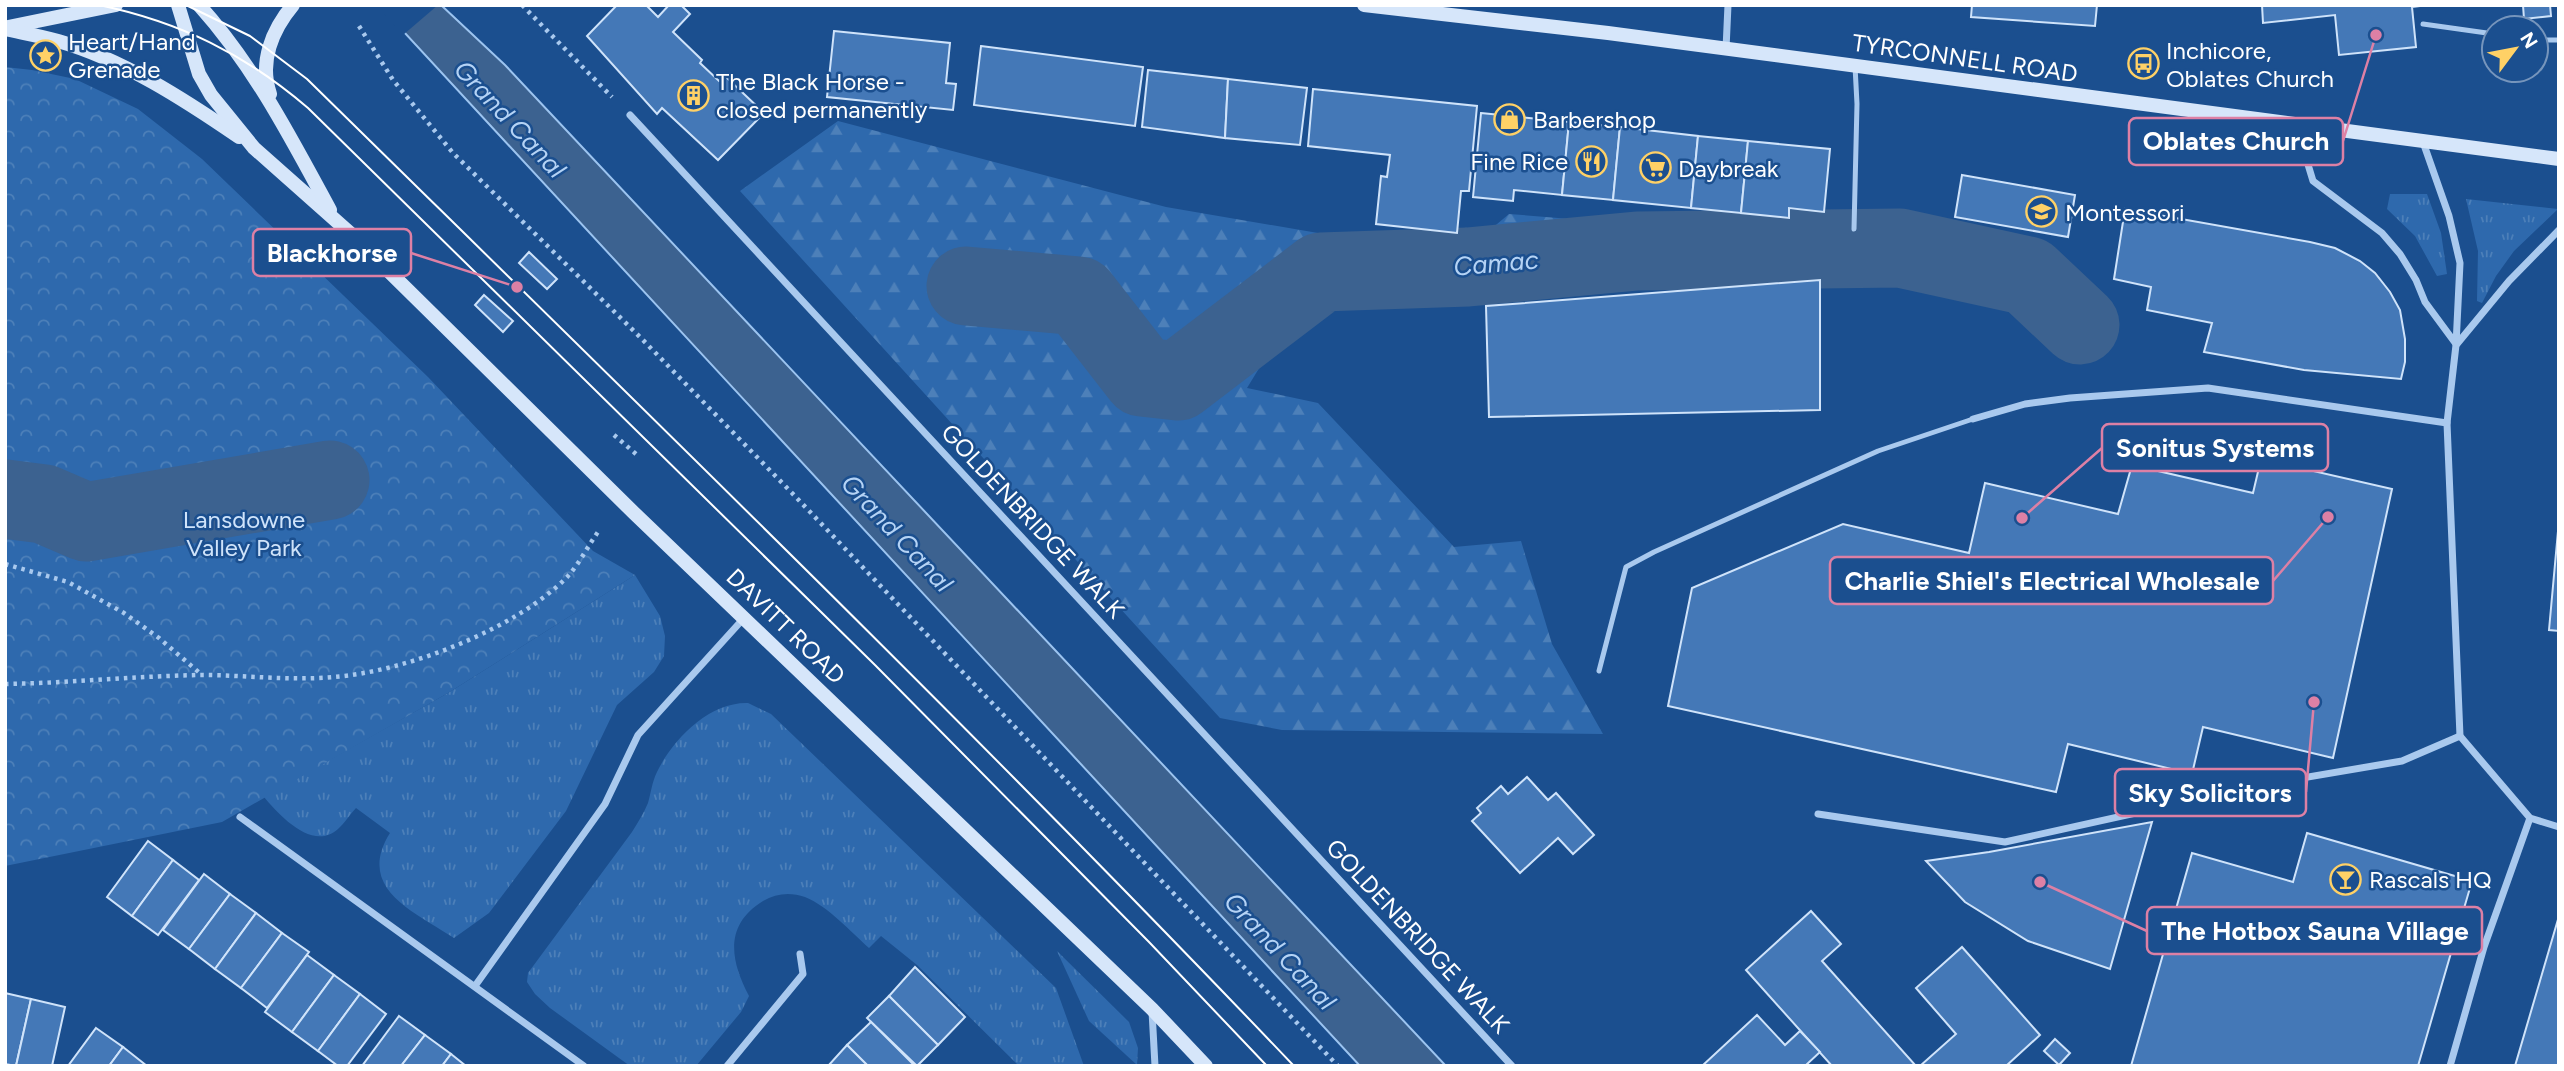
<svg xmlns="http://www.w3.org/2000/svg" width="2564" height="1071" viewBox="0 0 2564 1071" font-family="Figtree,sans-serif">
  <defs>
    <pattern id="grass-tufts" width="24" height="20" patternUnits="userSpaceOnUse" patternTransform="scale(1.75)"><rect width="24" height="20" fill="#2e69ad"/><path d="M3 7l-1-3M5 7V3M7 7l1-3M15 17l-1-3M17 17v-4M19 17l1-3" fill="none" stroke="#4d80b9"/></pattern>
    <pattern id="forest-firs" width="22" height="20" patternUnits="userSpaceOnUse" patternTransform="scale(1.75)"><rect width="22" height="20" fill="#2e69ad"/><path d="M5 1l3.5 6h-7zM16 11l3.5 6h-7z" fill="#4d80b9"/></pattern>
    <pattern id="park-crowns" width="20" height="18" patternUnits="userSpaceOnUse" patternTransform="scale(1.75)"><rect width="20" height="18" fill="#2e69ad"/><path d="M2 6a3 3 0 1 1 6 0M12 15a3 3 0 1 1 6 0" fill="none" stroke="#4d80b9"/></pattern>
  </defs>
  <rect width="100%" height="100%" fill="#1b4f8f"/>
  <g fill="url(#grass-tufts)">
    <path d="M2390 194H2427L2441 233 2447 274 2437 276 2415 236 2387 209Z"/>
    <path d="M2466 199 2558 209 2514 251 2496 276 2482 303 2477 301 2478 251Z"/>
    <path d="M635 575 660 616 665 636 664 656 654 672 617 705 566 811 489 913 454 938C415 912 355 889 390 833L356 808C350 814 345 823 338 829 313 852 279 815 264 797L448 693Z"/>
    <path d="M748 703 771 714 1056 988 1084 1066H1019L917 965 881 936 869 948C850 931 829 907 805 897 791 892 776 893 763 901 724 925 730 960 749 996L741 1012 696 1066H630L550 1008 535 994 527 982 528 973 632 832C638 822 644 813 648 803 651 793 652 782 657 772 673 739 709 702 748 703Z"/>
    <path d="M1057 951 1129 1022 1138 1048 1137 1065 1089 1021Z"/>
  </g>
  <path fill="url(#forest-firs)" d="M838 121 1166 207 1376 243 1472 245 1509 214 1744 233 1762 273 1482 292 1259 312 1269 352 1247 388 1318 403 1454 547 1521 541 1552 644 1603 734 1282 730 1220 718 740 191Z"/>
  <path fill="url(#park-crowns)" d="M5 67 32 70 75 79 138 109 202 159 428 377 593 551 635 575 448 693 222 822 5 866Z"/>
  <path fill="#3c6290" stroke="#9cc4f0" stroke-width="2" d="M379 5H441L505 65 1446 1066H1360Z"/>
  <path fill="#1b4f8f" d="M376 5H438L403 35Z"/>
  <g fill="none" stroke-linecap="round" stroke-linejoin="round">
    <g stroke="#3c6290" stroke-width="79">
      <path d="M966 286 1079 296 1142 377 1178 381 1321 272 1468 267 1637 251 1900 248 2028 276 2080 325"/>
      <path d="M5 499 44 504 86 522 330 480"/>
    </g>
  </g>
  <g fill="#4478b7" stroke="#cfe3fa" stroke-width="2">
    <path d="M617 5H646L658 17 669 5H681L690 14 673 32 702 60 700 63 719 81 725 76 764 113 718 160 662 108 657 114 587 36Z"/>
    <path d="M1972 5H2097L2095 26 1971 17Z"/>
    <path d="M2262 5H2428L2412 7 2416 47 2339 55 2335 15 2263 23Z"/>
    <path d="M2523 5H2550L2551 16 2524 19Z"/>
    <path d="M834 31 950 43 946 83 956 84 953 110 827 97Z"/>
    <path d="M981 46 1143 67 1135 126 974 105Z"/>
    <path d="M1148 70 1228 79 1225 138 1142 127Z"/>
    <path d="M1228 79 1307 88 1300 145 1225 138Z"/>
    <path d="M1313 89 1477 106 1469 191H1461L1457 233 1376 224 1381 176 1387 177 1390 155 1308 146Z"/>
    <path d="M1481 113 1569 122 1562 195 1514 190 1513 201 1473 197Z"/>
    <path d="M1569 122 1620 127 1613 200 1562 195Z"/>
    <path d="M1620 127 1698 136 1691 208 1613 200Z"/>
    <path d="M1698 136 1748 141 1741 213 1691 208Z"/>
    <path d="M1748 141 1830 149 1824 212 1789 208V218L1741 213Z"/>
    <path d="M1962 175 2075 195 2068 237 1955 217Z"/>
    <path d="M2125 209 2310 242 2335 248 2360 261 2375 273 2390 292 2400 310 2405 339V362L2401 379 2304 370 2204 352 2212 323 2147 310 2151 287 2114 279Z"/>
    <path d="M529 252 557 279 547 289 519 263Z"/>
    <path d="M1820 280V410L1489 417 1486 306Z"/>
    <path d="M484 295 513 321 503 332 475 305Z"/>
    <path d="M2261 459 2392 489 2333 758 2203 727 2192 774 2068 744 2056 792 1668 706 1692 588 1843 524 1969 553 1985 483 2118 514 2132 465 2253 493Z"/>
    <path d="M2559 520V631L2549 630Z"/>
    <path d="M1527 777 1548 800 1556 793 1594 835 1573 854 1558 838 1520 873 1472 821 1481 813 1477 808 1501 786 1508 794Z"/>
    <path d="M2152 822 2110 969 2028 941 1965 902 1926 861 1989 852Z"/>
    <path d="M2307 833 2472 881 2418 1066H2131L2192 853 2293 882Z"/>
    <path d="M148 841 173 860 132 916 107 897Z"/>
    <path d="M173 860 199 880 158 935 132 916Z"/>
    <path d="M204 874 230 894 189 949 163 930Z"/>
    <path d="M230 894 256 913 215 969 189 949Z"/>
    <path d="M1811 911 1841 944 1822 961 1916 1066H1832L1746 970Z"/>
    <path d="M256 913 282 933 241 988 215 969Z"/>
    <path d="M2559 916V1066H2515Z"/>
    <path d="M282 933 309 952 267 1008 241 988Z"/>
    <path d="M1962 947 2040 1035 2006 1066H1920L1956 1034 1916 988Z"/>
    <path d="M307 955 334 975 292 1032 265 1012Z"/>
    <path d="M915 967 965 1017 938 1045 889 996Z"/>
    <path d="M334 975 360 994 318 1051 292 1032Z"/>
    <path d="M5 993 31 999 16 1066 5 1064Z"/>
    <path d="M360 994 386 1014 347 1066H338L318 1051Z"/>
    <path d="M889 996 938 1045 917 1066 867 1018Z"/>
    <path d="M31 999 65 1007 52 1066H16Z"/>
    <path d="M1757 1015 1785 1045 1800 1031 1820 1052 1805 1066H1702Z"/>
    <path d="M399 1016 425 1035 401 1066H362Z"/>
    <path d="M871 1022 915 1066H868L847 1045Z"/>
    <path d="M96 1028 123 1047 109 1066H68Z"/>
    <path d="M425 1035 451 1054 442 1066H401Z"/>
    <path d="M2055 1039 2070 1053 2059 1065 2044 1051Z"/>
    <path d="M847 1045 868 1066H828Z"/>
    <path d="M123 1047 147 1066H109Z"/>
    <path d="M451 1054 466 1066H442Z"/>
  </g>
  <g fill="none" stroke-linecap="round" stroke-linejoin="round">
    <g stroke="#a9c9ee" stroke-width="4.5" stroke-dasharray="3.5 5" stroke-linecap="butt">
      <path d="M522 5 612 97"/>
      <path d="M359 26 393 80 453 153 640 337 792 493 1338 1066"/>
      <path d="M614 435 636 454"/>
      <path d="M5 564 68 582 124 613 159 638 202 675"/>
      <path d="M5 684C70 683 136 676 201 675 245 675 289 681 333 677 405 672 517 629 568 576 579 564 588 546 598 532"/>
    </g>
    <g stroke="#a9c9ee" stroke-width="5">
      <path d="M2423 24 2494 34"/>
      <path d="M2536 40H2559"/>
      <path d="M1854 229 1857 104 1855 66"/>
      <path d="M1599 671 1626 567 1654 552 1878 451 1973 419"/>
    </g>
    <g stroke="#a9c9ee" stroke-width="7">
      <path d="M1726 49 1728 5"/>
      <path d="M630 115 1512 1066"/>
      <path d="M2296 125 2313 181 2382 233 2400 254 2416 280 2425 302 2456 344"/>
      <path d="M2423 142 2449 216 2460 263 2456 345 2447 423 2460 736 2530 818 2559 827"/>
      <path d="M2457 344 2509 281 2559 230"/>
      <path d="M1973 419 2025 404 2070 398 2208 388 2447 423"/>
      <path d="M1818 814 2005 842 2267 784 2402 761 2460 736"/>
      <path d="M240 817 584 1066"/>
      <path d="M475 986 605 804 638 735 744 618"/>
      <path d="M1152 1011 1155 1066"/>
      <path d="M727 1066 803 974 800 954"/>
      <path d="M2450 1066 2484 947 2530 818"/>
    </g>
    <g stroke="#d6e6fa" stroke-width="14">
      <path d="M178 5 199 74 211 95 254 148 351 234 634 513 1152 1009 1206 1066"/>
      <path d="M199 5C254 66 291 138 330 210"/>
      <path d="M1364 5 1608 33 2559 159"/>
      <path d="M8 27 116 5"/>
      <path d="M5 29C23 33 41 36 58 41 122 59 185 100 239 137"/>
      <path d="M270 94C259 62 272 30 293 5"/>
    </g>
    <g stroke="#fff" stroke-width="2">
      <path d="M99 5C180 22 245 54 308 108L875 665 1149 942 1267 1066"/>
      <path d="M186 5 250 36 307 79C639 405 973 729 1294 1066"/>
    </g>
  </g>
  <defs>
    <symbol id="sight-ring" viewBox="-11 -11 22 22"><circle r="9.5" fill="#1b4f8f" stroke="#ffd166" stroke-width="1.5"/><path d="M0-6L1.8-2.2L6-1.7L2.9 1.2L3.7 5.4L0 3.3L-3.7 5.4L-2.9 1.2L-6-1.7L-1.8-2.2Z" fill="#ffd166"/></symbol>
    <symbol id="bus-ring" viewBox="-11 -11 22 22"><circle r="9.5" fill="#1b4f8f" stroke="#ffd166" stroke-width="1.5"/><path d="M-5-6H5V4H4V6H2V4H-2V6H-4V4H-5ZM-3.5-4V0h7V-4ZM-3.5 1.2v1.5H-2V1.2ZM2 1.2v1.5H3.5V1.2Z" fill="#ffd166"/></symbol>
    <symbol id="building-ring" viewBox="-11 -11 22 22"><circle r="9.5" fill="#1b4f8f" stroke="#ffd166" stroke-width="1.5"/><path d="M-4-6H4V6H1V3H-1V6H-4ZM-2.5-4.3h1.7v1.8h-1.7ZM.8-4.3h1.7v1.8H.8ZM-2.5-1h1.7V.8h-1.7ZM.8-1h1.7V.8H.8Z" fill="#ffd166"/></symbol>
    <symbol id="shop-ring" viewBox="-11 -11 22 22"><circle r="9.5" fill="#1b4f8f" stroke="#ffd166" stroke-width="1.5"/><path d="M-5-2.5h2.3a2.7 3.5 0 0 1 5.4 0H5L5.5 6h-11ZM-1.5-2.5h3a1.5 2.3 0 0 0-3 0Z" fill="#ffd166"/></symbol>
    <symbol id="restaurant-ring" viewBox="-11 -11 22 22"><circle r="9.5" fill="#1b4f8f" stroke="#ffd166" stroke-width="1.5"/><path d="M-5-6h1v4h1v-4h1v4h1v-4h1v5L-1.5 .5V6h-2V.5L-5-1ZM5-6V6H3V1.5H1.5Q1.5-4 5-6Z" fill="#ffd166"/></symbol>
    <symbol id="supermarket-ring" viewBox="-11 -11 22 22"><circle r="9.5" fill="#1b4f8f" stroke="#ffd166" stroke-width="1.5"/><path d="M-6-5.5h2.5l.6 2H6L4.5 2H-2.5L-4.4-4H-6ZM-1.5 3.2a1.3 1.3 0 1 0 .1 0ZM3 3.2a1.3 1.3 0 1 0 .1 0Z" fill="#ffd166"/></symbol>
    <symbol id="school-ring" viewBox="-11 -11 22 22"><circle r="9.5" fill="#1b4f8f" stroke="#ffd166" stroke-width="1.5"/><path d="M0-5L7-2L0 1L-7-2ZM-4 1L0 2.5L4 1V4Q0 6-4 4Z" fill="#ffd166"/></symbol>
    <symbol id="bar-ring" viewBox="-11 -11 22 22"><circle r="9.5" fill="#1b4f8f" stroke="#ffd166" stroke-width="1.5"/><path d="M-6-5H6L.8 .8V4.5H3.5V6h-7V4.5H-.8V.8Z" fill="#ffd166"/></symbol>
  </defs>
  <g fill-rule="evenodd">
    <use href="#sight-ring" x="28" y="38" width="35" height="35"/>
    <use href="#bus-ring" x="2126" y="46" width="35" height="35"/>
    <use href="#building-ring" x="676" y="78" width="35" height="35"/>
    <use href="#shop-ring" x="1492" y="102" width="35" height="35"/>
    <use href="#restaurant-ring" x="1574" y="144" width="35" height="35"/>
    <use href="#supermarket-ring" x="1638" y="150" width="35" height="35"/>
    <use href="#school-ring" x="2024" y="194" width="35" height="35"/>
    <use href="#bar-ring" x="2328" y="862" width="35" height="35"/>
  </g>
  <g text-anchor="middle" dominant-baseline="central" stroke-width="5" stroke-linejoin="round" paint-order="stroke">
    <g font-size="24" fill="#fff" stroke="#1b4f8f" text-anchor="start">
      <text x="68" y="41">Heart/Hand<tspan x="68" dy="28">Grenade</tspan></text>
      <text x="2166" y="50">Inchicore,<tspan x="2166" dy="28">Oblates Church</tspan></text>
      <text x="716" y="81">The Black Horse -<tspan x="716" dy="28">closed permanently</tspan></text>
      <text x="1533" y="119">Barbershop</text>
      <text x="1568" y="161" text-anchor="end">Fine Rice</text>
      <text x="1678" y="168">Daybreak</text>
      <text x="2065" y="212">Montessori</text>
      <text x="2369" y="879">Rascals HQ</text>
    </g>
    <g font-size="24" fill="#fff" stroke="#1b4f8f">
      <text transform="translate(1965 58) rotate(8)">TYRCONNELL ROAD</text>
      <text transform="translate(1033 521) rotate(47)">GOLDENBRIDGE WALK</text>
      <text transform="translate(786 626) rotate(44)">DAVITT ROAD</text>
      <text transform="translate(1418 936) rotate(47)">GOLDENBRIDGE WALK</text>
    </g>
    <g font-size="24" fill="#cfe3fa" stroke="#1b4f8f">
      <text x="244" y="519">Lansdowne<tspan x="244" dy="28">Valley Park</tspan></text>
    </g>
    <g font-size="26" font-style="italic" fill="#b5d3f5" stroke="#1b4f8f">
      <text transform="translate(510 119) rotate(47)">Grand Canal</text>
      <text transform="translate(1496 263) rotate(-5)">Camac</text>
      <text transform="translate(897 533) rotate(47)">Grand Canal</text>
      <text transform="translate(1280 951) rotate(47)">Grand Canal</text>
    </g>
  </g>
  <path fill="none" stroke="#dd80a5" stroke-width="2.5" d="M2376 35L2343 141M517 287L411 253M2022 518L2102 448M2328 517L2273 581M2314 702L2306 792M2040 882L2147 931"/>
  <g fill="#dd80a5" stroke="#1b4f8f" stroke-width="2.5">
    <circle cx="2376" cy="35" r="7"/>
    <circle cx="517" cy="287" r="7"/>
    <circle cx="2022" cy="518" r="7"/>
    <circle cx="2328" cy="517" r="7"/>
    <circle cx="2314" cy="702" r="7"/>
    <circle cx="2040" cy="882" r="7"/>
  </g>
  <g fill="#1b4f8f" stroke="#dd80a5" stroke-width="2.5">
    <rect x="2129" y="118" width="214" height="47" rx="7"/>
    <rect x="253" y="229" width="158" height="47" rx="7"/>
    <rect x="2102" y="424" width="226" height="47" rx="7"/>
    <rect x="1830" y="557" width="443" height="47" rx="7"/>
    <rect x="2115" y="769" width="191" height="47" rx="7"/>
    <rect x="2147" y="907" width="335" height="47" rx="7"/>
  </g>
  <g font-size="26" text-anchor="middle" font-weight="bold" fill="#fff">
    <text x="2236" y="150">Oblates Church</text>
    <text x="332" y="262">Blackhorse</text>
    <text x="2215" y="457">Sonitus Systems</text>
    <text x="2052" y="590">Charlie Shiel's Electrical Wholesale</text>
    <text x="2210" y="802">Sky Solicitors</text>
    <text x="2315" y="940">The Hotbox Sauna Village</text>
  </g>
  <rect width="2564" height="1071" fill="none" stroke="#ffffff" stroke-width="14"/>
  <g transform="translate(2515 49) rotate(58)"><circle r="33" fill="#1b4f8f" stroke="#7695bc" stroke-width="2"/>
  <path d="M0-5L12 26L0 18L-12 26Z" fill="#ffd166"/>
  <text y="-10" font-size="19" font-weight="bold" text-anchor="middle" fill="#ffffff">N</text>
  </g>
</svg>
